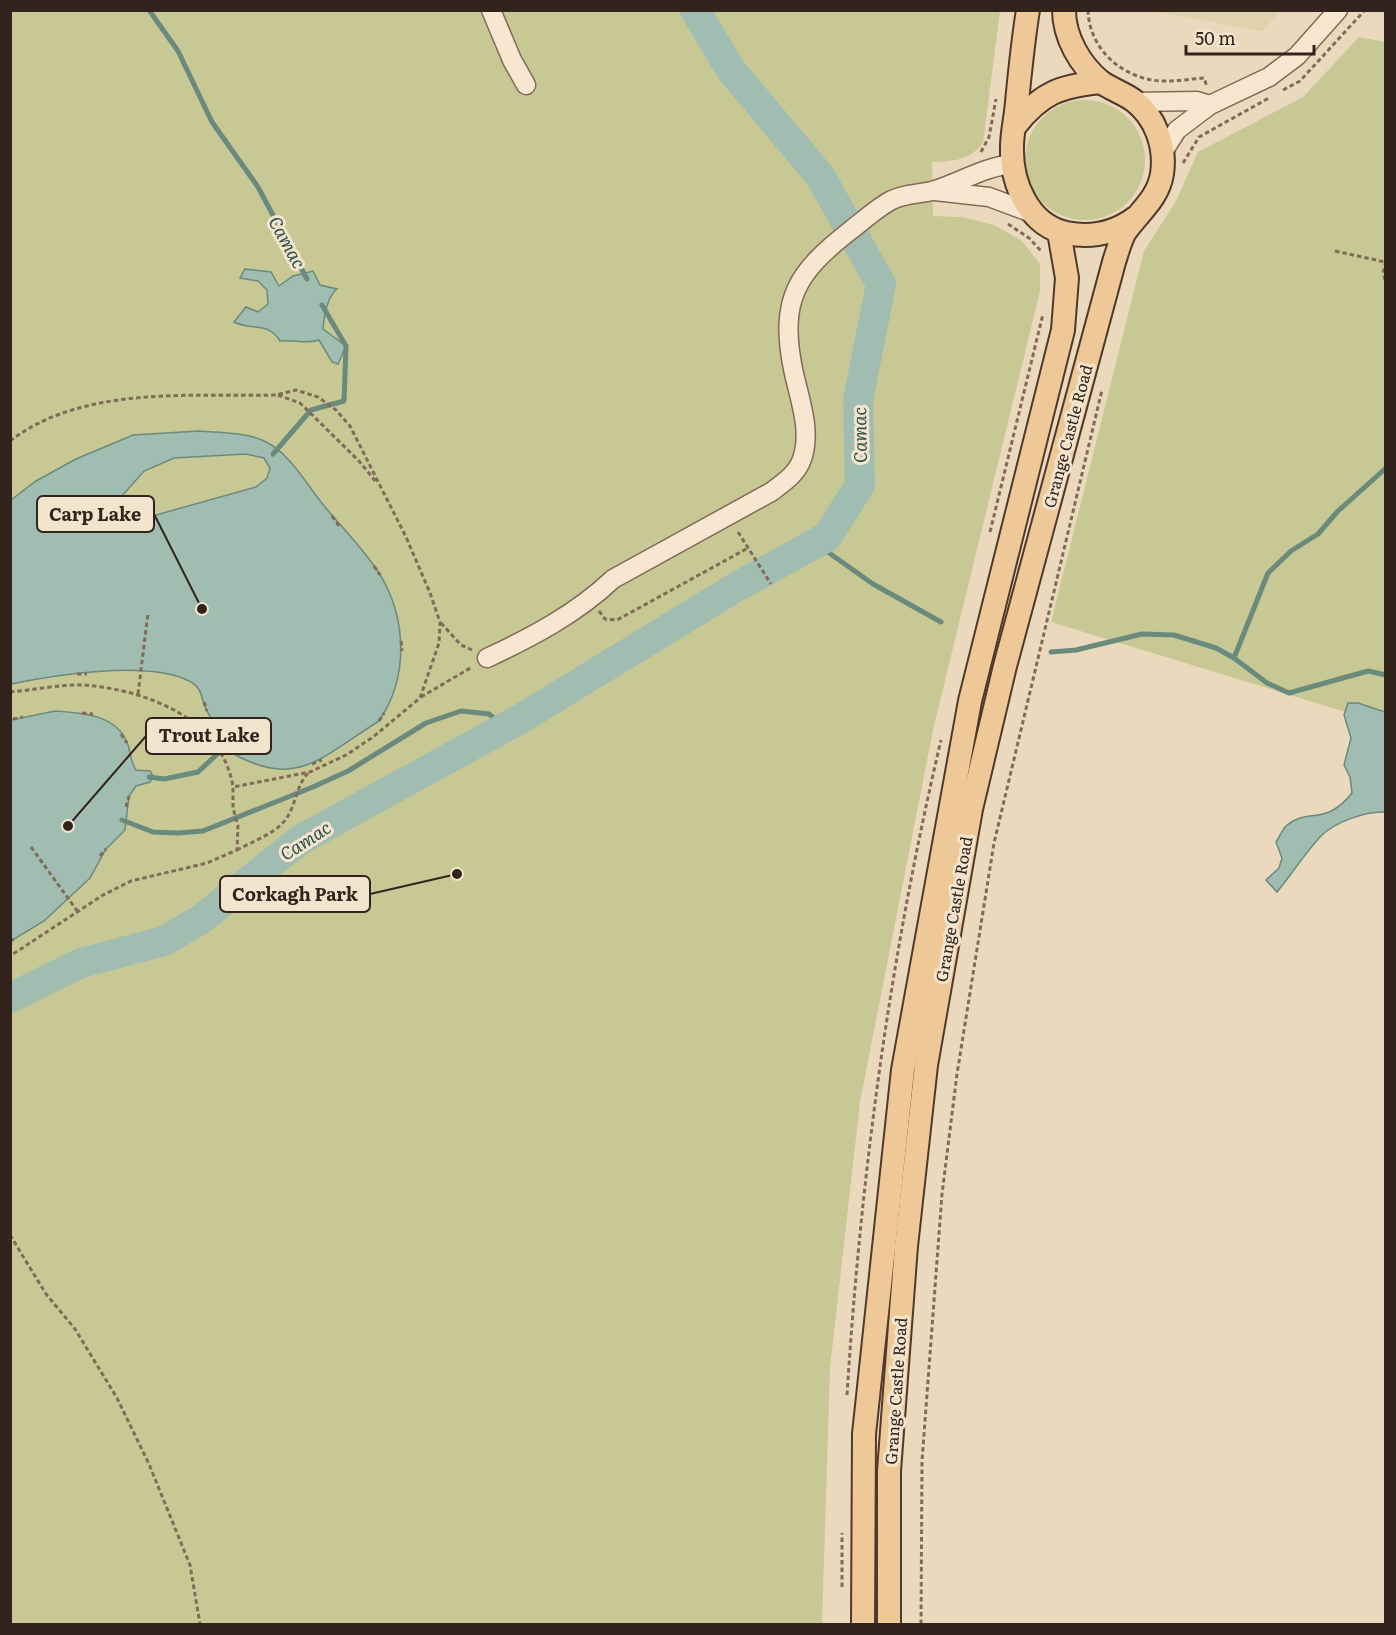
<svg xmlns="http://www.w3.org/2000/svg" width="1396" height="1635" viewBox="0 0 1396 1635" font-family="Literata,serif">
  <rect width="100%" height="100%" fill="#ebd9be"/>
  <path fill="#e0d2ac" d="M1150 11 1280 10V11L1263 31Z"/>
  <g fill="#c7c893">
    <path d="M11 11H1000L983 143C969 161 953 161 932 162L933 216 962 217 994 225 1022 241 1040 264V291L933 730 860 1102 830 1368 822 1624H11Z"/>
    <path d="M1359 37 1385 42V724L1051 622 1144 251 1176 201 1198 152 1303 97Z"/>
    <circle cx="1085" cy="160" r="60"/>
  </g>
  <g fill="#a1bdb2" stroke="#6a8a7e" stroke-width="1.5" fill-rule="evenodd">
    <path d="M245 269 271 272 279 286 293 276 313 271 320 285 337 289C327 297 324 317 323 329L346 346 338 364 332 362 319 340C305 345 295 339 280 341 268 321 251 331 234 322L246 307 258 312 268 304 267 290 258 281 240 278Z"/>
    <path d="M199 431C220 433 247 432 266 442 289 453 306 483 321 502 340 526 363 548 379 573 407 618 409 677 379 721 320 758 294 793 224 748 221 733 214 725 207 711 200 699 204 688 189 681 148 660 55 675 11 684V500L36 481 76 459 133 435ZM246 454 264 458 270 468 267 478 256 487 124 524 114 519V505L144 471 174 458Z"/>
    <path d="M1348 703H1358L1385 712V812C1366 811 1335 822 1321 836 1305 853 1292 874 1277 892L1266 880 1279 868 1282 858 1276 842C1279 838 1282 830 1286 826 1308 807 1325 827 1352 793L1350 777 1344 765 1351 738 1344 715Z"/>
    <path d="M55 711C81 713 115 714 127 742 131 752 130 761 136 770L150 771 153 776 150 782 136 786 129 796 125 830 106 849 90 878 44 921 11 941V720Z"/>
  </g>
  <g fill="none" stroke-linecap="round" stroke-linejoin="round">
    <g stroke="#6a8a7e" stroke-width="5">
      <path d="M149 10 178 51 212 122 258 187 307 279"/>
      <path d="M273 454 311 410 344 401 346 346 322 305"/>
      <path d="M815 543 873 584 941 622"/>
      <path d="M1051 652 1076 650 1142 634 1174 635 1216 648 1234 658 1267 683 1289 693 1368 671 1386 675"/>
      <path d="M1234 658 1268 573 1291 551 1318 534 1338 511 1386 468"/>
      <path d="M149 777 164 779 198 772 227 745"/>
      <path d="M122 820 153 832 178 833 203 831 313 787 348 771 426 723 461 711 489 714 505 727"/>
    </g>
    <path stroke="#a1bdb2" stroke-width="30" d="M10 998 81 963 164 941 200 920 300 840 522 718 738 586 827 537 860 485 858 400 881 284 820 176 731 70 695 10"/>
    <defs>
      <g id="minor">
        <path d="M491 10 512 60 526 85"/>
        <path d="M1135 102 1197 101 1210 105"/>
        <path d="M1163 152 1177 130 1210 105 1269 77 1297 56 1338 10"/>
        <path d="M935 191 989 197 1032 213"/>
        <path d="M487 658C532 637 576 614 613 579L771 492C783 483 797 474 802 459 812 430 799 398 793 369 779 299 797 272 851 230 864 220 878 207 892 200 903 194 919 194 932 191 959 183 986 166 1013 164"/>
      </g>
      <g id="major">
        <path d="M1028 10C1023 41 1020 71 1017 102 1016 117 1012 132 1012 147 1011 182 1028 225 1066 233 1091 238 1115 233 1135 218"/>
        <path d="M1015 126C1041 93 1060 86 1101 82"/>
        <path d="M863 1624 864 1434 903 1070 970 701 1063 330 1067 278 1059 232"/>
        <path d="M889 1624V1471L906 1246 926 1065 971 809 1005 666 1114 262C1117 253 1120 241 1125 232 1138 213 1158 199 1162 174 1166 147 1156 117 1133 100 1123 93 1111 89 1101 82 1080 65 1064 37 1064 10"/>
      </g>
    </defs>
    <use href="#minor" stroke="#826a58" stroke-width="21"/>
    <use href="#major" stroke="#50392c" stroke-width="26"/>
    <g stroke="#826a58" stroke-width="3" stroke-dasharray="4.5 3" stroke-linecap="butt">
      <path d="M1088 10C1089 47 1118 74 1152 80 1168 83 1188 79 1204 78L1207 87"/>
      <path d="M1283 90 1300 81 1365 10"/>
      <path d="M981 152 989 137 996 99"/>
      <path d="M1183 163 1199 137 1269 98"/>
      <path d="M1008 224 1029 238 1042 252"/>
      <path d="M1335 251 1385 262"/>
      <path d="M1386 261 1383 273 1386 282"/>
      <path d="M278 395 300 403 359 461 377 483"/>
      <path d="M10 441C84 385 188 397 276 395L296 390 318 397 336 410 350 426 406 537 430 593 440 622 439 643 420 698 373 737 346 755 310 772 233 787V808L238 826 237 850 207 863 131 881 103 895 10 956"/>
      <path d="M332 516 339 526"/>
      <path d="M738 532 771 584"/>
      <path d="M990 532 1043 314"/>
      <path d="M374 566 380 575"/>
      <path d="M599 611 605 619 617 620 748 548"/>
      <path d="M441 623 461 645 472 650"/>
      <path d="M401 641 402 651"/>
      <path d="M77 674H87"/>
      <path d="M10 692C34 690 61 684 84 685 146 690 222 718 233 787"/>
      <path d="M138 694 148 613"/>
      <path d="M421 697 472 667"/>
      <path d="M204 702 207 711"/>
      <path d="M82 713 93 714"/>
      <path d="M13 719 23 717"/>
      <path d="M379 721 384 713"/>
      <path d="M121 734 127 743"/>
      <path d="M312 764 322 760"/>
      <path d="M126 807 129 796"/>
      <path d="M31 847 78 912"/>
      <path d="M237 850C253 841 278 833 288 816 296 802 297 785 308 773"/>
      <path d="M100 856 106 849"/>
      <path d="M10 941 14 939"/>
      <path d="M10 1235 46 1294 75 1329 117 1398 149 1464 190 1565 200 1624"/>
      <path d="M847 1395C861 1174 890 956 941 740"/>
      <path d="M842 1587V1533"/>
      <path d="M921 1624 922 1461 942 1194 957 1074 994 843 1102 390"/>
    </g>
    <use href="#minor" stroke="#f7e7d1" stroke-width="18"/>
    <use href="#major" stroke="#eec997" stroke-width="22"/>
  </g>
  <g text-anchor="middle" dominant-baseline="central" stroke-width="6" stroke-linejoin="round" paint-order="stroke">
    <g font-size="16" fill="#32241c" stroke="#f3e4cd">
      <text transform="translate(1067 436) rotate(-75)">Grange Castle Road</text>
      <text transform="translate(953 909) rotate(-80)">Grange Castle Road</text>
      <text transform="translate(895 1391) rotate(-86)">Grange Castle Road</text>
    </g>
    <g font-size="18" font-style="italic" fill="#2c524b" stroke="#f3e4cd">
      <text transform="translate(288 242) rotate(61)">Camac</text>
      <text transform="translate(859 435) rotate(-91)">Camac</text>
      <text transform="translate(305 840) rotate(-33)">Camac</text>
    </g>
  </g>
  <path fill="none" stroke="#32241c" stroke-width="2" d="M202 609L154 514M68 826L146 736M457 874L370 894"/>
  <g fill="#32241c" stroke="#f3e4cd" stroke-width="2">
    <circle cx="202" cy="609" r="6"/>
    <circle cx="68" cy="826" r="6"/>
    <circle cx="457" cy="874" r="6"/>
  </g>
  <g fill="#f3e4cd" stroke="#32241c" stroke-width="2">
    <rect x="37" y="496" width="117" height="36" rx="6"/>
    <rect x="146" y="718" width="125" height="36" rx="6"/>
    <rect x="220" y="876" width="150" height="36" rx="6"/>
  </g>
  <g font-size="18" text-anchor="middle" font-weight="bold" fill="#32241c">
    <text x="95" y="521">Carp Lake</text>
    <text x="209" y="742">Trout Lake</text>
    <text x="295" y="901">Corkagh Park</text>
  </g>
  <rect width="1396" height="1635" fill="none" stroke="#32241c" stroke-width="24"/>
  <path d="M1186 45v9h128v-9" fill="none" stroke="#32241c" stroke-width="3"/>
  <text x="1195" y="45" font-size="18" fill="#32241c" stroke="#f3e4cd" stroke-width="4.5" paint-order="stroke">50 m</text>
</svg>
